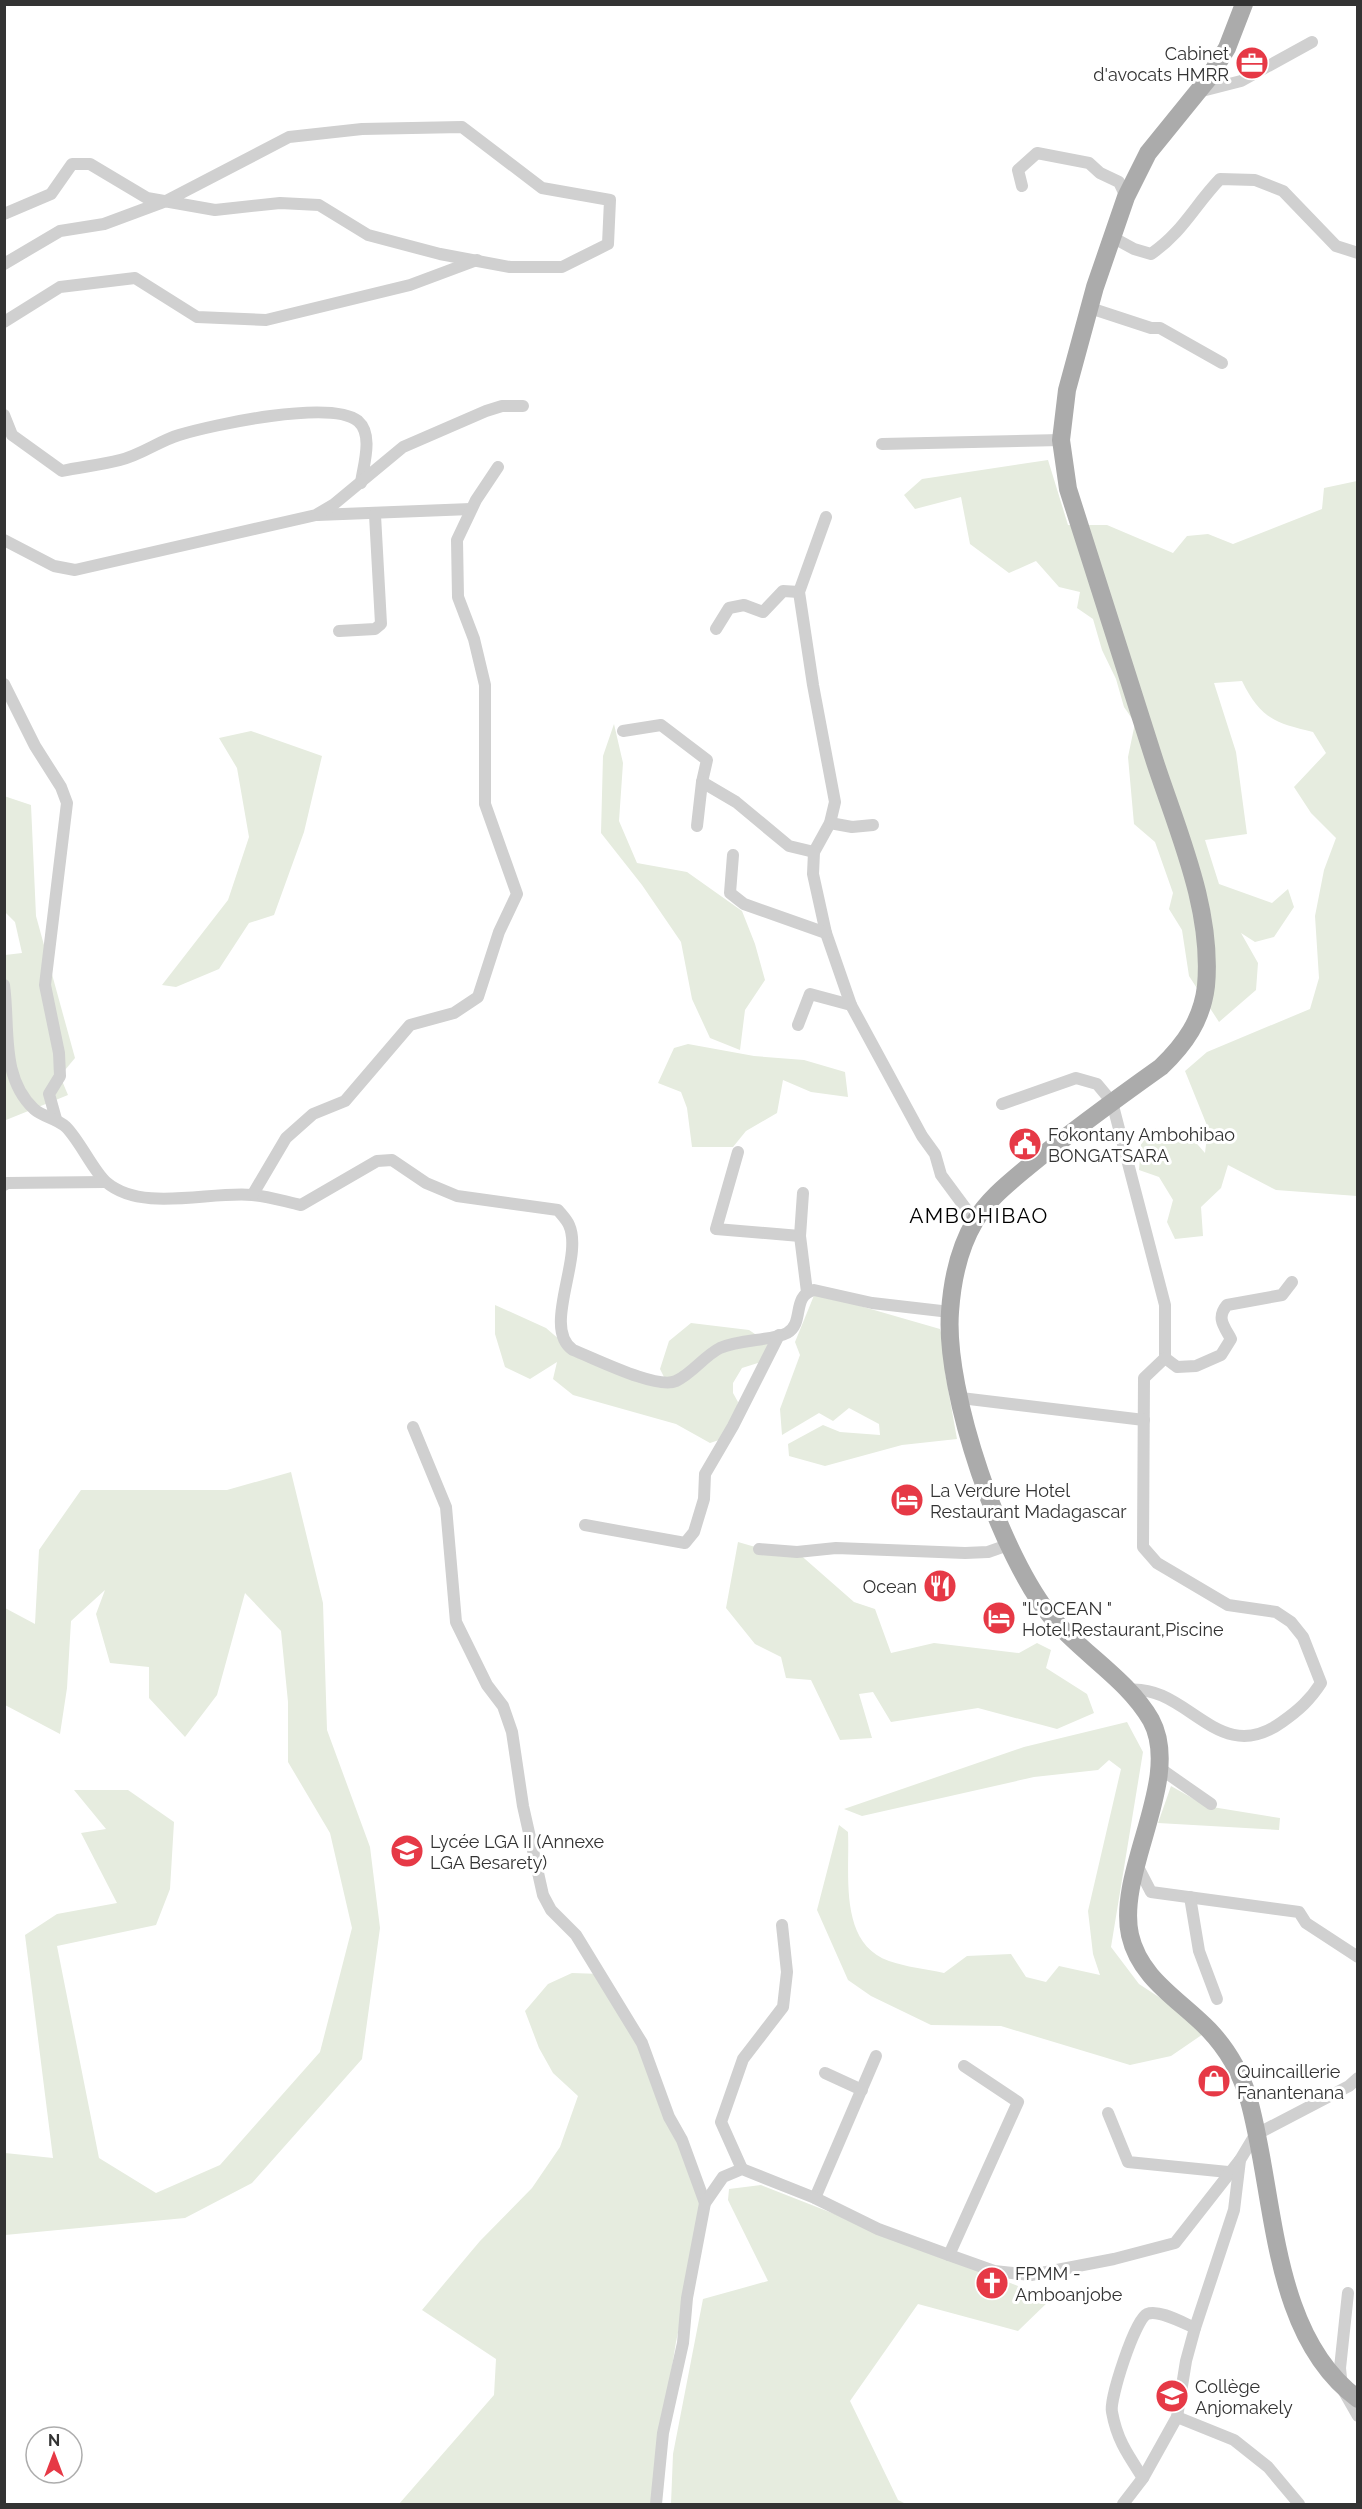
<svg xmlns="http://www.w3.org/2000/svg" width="1362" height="2509" viewBox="0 0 1362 2509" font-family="Raleway,sans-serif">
  <rect width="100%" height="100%" fill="#fff"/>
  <g fill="#e6ecdf">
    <path d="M1048 460 1068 525H1107L1173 553 1187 536 1208 534 1233 544 1322 509 1324 488 1357 481V1196L1276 1190 1228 1165 1221 1188 1201 1207 1203 1236 1175 1239 1167 1222 1173 1200 1159 1177 1139 1170 1141 1144 1155 1128 1191 1137 1205 1153 1208 1128 1185 1071 1207 1052 1310 1009 1319 978 1315 916 1324 870 1336 838 1311 813 1294 787 1326 753 1313 732C1275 723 1260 718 1242 681L1214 683 1236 752 1247 834 1205 840 1219 884 1272 903 1288 889 1294 907 1274 937 1255 942 1241 933 1258 963 1256 990 1219 1022 1189 976 1182 930 1169 909 1173 893 1155 842 1134 824 1128 757 1135 723 1124 707 1116 679 1102 650 1093 619 1077 608 1080 592 1059 587 1036 561 1009 573 970 544 961 497 915 509 904 495 922 479Z"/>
    <path d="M614 724 623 763 619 821 637 863 687 872 742 911 755 944 765 980 745 1010 740 1050 710 1038 692 999 681 942 642 885 601 833 603 756Z"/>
    <path d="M251 731 322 756 304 832 274 915 249 923 219 969 176 987 162 985 228 900 249 837 237 768 219 738Z"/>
    <path d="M4 796 31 805 36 916 75 1058 60 1076 68 1095 6 1120 5 955 22 953 15 922 5 912Z"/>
    <path d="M688 1044 754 1056 804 1060 845 1072 848 1097 811 1092 783 1080 777 1113 746 1131 733 1147H692L687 1108 681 1092 658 1083 674 1048Z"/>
    <path d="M815 1293 940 1329 946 1351 945 1372 957 1439 902 1445 825 1466 789 1456 788 1444 823 1425 840 1432 880 1435 879 1424 849 1408 833 1421 819 1413 782 1435 780 1409 800 1355 795 1342Z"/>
    <path d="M495 1305 546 1328 567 1346 669 1387 660 1369 669 1341 691 1323 749 1330 776 1348 761 1362 742 1368 733 1383V1393L738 1402 731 1436 710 1443 676 1424 573 1395 553 1379 557 1362 530 1379 505 1367 495 1334Z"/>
    <path d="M291 1472 323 1603 327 1730 370 1847 380 1928 362 2059 252 2183 185 2218 5 2235V2153L53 2158 25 1935 57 1914 117 1903 81 1833 106 1829 74 1790H128L174 1822 170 1889 156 1925 57 1946 99 2158 156 2193 220 2165 320 2052 352 1928 330 1833 288 1762V1702L281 1631 245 1593 217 1695 185 1737 149 1698V1667L110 1663 96 1614 105 1590 71 1621 67 1688 60 1734 5 1705V1608L35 1624 39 1550 81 1490H227Z"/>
    <path d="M738 1542 766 1550 797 1552 854 1602 875 1609 891 1653 934 1643 1019 1653 1037 1643 1051 1650 1046 1668 1087 1694 1094 1713 1057 1729 978 1708 891 1722 873 1692 859 1694 872 1738 840 1740 811 1680 786 1678 781 1657 755 1644 726 1608Z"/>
    <path d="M1127 1722 1143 1752 1111 1947 1139 1984 1209 2030 1171 2056 1130 2065 1001 2026 931 2025 871 1996 848 1980 817 1910 839 1825 848 1832C850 1874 838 1943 889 1961 906 1967 926 1969 944 1973L967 1956 1011 1954 1026 1977 1046 1982 1059 1966 1100 1975 1093 1954 1088 1911 1121 1769 1109 1760 1098 1770 1034 1777 862 1816 844 1809 1024 1747Z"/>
    <path d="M1171 1786 1206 1806 1280 1818 1279 1830 1158 1823Z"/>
    <path d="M572 1973 601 1974 623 2012 705 2203 676 2342 654 2477 653 2504H399L494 2395 496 2359 422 2310 480 2241 532 2188 560 2147 578 2096 553 2073 539 2048 525 2011 548 1984Z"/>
    <path d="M761 2185 1051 2299 1018 2331 918 2304 850 2401 898 2500 906 2504H671L673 2454 703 2299 768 2281 728 2200 729 2189Z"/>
  </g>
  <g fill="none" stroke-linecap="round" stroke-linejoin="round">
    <g stroke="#d0d0d0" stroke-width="12">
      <path d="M1198 92 1241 81 1312 42"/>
      <path d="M1022 186 1018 170 1037 153 1089 163 1100 173 1119 182 1126 197"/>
      <path d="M4 214 51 194 72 164H90L147 198 215 210 280 203 319 205 368 235 440 254 510 267H562L608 244 610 200 542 188 462 127 362 129 289 137 166 201 104 224 60 231 4 264"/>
      <path d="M1112 237 1134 249 1151 254C1183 232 1194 206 1220 179L1255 180 1283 191 1336 246 1358 253"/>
      <path d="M1090 308 1151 328H1160L1222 363"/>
      <path d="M4 322 60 287 135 278 197 317 266 320 410 285 477 260"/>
      <path d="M4 415 12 435 62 471C81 467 101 465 120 460 141 455 159 441 179 435 212 425 331 399 358 421 374 435 363 466 361 483"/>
      <path d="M882 444 1061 440"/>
      <path d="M317 515 471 509"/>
      <path d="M826 517 799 592 813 685 835 802 830 823 814 852 813 874 826 933 851 1005 922 1136 935 1154 941 1175 975 1221"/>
      <path d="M4 540 54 566 75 570 316 515 333 505 403 447 486 411 502 406H523"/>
      <path d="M716 629 729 608 744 605 763 612 783 591 799 592"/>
      <path d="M339 631 375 629 381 624 375 515"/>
      <path d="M4 684 35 746 61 787 67 803 45 985 59 1053 60 1076 49 1094 56 1119"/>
      <path d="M623 731 661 725 707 760 702 782 736 802 789 846 814 852"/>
      <path d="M830 823 852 827 873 825"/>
      <path d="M697 826 702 782"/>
      <path d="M733 855 730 893 744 904 826 933"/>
      <path d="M4 985C10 1028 0 1077 34 1109 43 1117 56 1118 66 1127 80 1141 94 1172 106 1182 142 1213 209 1191 252 1195 269 1196 286 1202 301 1205L377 1161 392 1160 426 1183 457 1196 558 1210C562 1215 567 1220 569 1225 584 1258 541 1328 573 1350 594 1358 657 1390 676 1381 693 1373 704 1356 720 1348 741 1339 771 1341 787 1333 805 1323 791 1296 814 1290L872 1303 950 1312"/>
      <path d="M798 1025 810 994 851 1005"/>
      <path d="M1002 1104 1076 1078 1097 1084 1112 1102 1165 1305V1358L1144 1378 1143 1547 1157 1563 1228 1605 1276 1612 1291 1622 1303 1637 1321 1683C1310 1700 1299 1710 1282 1722 1217 1769 1188 1682 1126 1690"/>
      <path d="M738 1152 716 1229 800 1236"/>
      <path d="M4 1185 7 1183 105 1182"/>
      <path d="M803 1193 800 1236 807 1292"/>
      <path d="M253 1194 286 1138 313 1114 345 1101 410 1025 454 1013 478 997 499 932 517 894 485 804V685L474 639 458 597 457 540 476 500 498 467"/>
      <path d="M1165 1358 1177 1367 1196 1366 1221 1355 1231 1339C1224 1326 1216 1318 1227 1305L1282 1295 1292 1282"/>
      <path d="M961 1398 1144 1420"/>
      <path d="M413 1427 446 1507 456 1622 487 1685 503 1706 512 1732 523 1806 543 1895 551 1910 576 1935 642 2043 669 2117 682 2140 705 2203"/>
      <path d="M585 1525 685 1543 694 1532 704 1499 705 1474 733 1426 779 1335"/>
      <path d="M759 1549 797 1552 836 1548 965 1553 988 1552 1008 1545"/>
      <path d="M1158 1767 1211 1804"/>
      <path d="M1137 1865 1151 1892 1299 1912 1306 1923 1358 1957"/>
      <path d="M1190 1897 1199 1951 1217 1999"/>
      <path d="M825 2073 862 2090"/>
      <path d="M1108 2113 1128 2162 1228 2172"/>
      <path d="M742 2169 721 2122 743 2059 783 2007 787 1972 782 1925"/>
      <path d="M815 2198 876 2056"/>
      <path d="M949 2255 1018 2102 964 2066"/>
      <path d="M1348 2293 1340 2368 1342 2388 1358 2416"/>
      <path d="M1177 2417 1234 2440 1268 2467 1299 2504"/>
      <path d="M1143 2478C1128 2455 1117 2440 1112 2412 1109 2400 1135 2319 1147 2314 1159 2309 1183 2323 1195 2328"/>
      <path d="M656 2504 663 2433 683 2343 687 2298 705 2203 723 2177 742 2169 815 2198 878 2229 949 2255 994 2271 1031 2275 1114 2259 1175 2243 1240 2160"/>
      <path d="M1123 2504 1143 2478 1177 2417 1186 2361 1195 2328 1234 2210 1240 2160 1255 2135 1349 2086 1358 2078"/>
    </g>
    <path stroke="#ababab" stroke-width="18" d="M1244 4 1227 48 1208 79 1148 153 1126 197 1095 287 1067 390 1061 440 1068 489C1097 580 1126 671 1155 762 1178 832 1213 910 1206 986 1202 1020 1185 1044 1161 1067 1116 1099 1072 1131 1029 1166 1010 1182 988 1199 975 1221 959 1248 952 1282 950 1312 944 1392 1001 1557 1053 1619 1083 1654 1128 1680 1151 1720 1183 1779 1116 1871 1130 1935 1140 1979 1179 1999 1209 2030 1227 2049 1240 2071 1248 2097 1276 2193 1269 2334 1358 2399"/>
  </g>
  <defs>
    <symbol id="office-disc" viewBox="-11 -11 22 22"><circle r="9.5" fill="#e63946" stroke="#fff"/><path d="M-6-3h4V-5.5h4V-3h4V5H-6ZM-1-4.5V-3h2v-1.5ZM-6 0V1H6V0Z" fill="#fff"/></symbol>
    <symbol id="civic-disc" viewBox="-11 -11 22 22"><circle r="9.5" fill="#e63946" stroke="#fff"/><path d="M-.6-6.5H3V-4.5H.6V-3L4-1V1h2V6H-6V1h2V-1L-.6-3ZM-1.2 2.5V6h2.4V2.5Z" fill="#fff"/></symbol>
    <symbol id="hotel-disc" viewBox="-11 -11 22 22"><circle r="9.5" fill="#e63946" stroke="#fff"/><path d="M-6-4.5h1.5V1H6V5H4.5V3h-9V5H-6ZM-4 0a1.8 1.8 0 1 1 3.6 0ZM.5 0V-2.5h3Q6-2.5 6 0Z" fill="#fff"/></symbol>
    <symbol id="restaurant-disc" viewBox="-11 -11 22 22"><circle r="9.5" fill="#e63946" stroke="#fff"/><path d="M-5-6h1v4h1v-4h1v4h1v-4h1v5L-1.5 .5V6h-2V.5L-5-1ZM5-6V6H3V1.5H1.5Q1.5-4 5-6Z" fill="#fff"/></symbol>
    <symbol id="school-disc" viewBox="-11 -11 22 22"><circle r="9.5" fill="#e63946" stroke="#fff"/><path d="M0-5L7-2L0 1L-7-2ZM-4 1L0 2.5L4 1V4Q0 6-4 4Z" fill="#fff"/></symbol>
    <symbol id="shop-disc" viewBox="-11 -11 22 22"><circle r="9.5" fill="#e63946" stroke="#fff"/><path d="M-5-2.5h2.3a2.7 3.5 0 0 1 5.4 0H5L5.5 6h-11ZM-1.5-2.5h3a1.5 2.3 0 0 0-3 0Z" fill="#fff"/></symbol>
    <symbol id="church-disc" viewBox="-11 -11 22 22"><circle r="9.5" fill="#e63946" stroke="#fff"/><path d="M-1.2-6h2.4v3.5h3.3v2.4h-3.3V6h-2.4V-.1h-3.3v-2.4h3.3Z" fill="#fff"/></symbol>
  </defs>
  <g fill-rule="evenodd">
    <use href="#office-disc" x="1233" y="44" width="38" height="38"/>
    <use href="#civic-disc" x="1006" y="1125" width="38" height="38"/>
    <use href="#hotel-disc" x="888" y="1481" width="38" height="38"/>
    <use href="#restaurant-disc" x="921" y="1567" width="38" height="38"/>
    <use href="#hotel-disc" x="980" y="1599" width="38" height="38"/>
    <use href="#school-disc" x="388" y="1832" width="38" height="38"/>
    <use href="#shop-disc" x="1195" y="2062" width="38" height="38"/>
    <use href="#church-disc" x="973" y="2264" width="38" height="38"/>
    <use href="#school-disc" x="1153" y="2377" width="38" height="38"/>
  </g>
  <g text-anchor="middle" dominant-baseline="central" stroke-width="6" stroke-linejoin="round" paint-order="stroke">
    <g font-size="18" fill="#333" stroke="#fff" text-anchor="start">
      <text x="1229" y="53" text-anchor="end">Cabinet<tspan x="1229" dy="21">d'avocats HMRR</tspan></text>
      <text x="1048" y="1134">Fokontany Ambohibao<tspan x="1048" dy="21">BONGATSARA</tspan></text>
      <text x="930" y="1490">La Verdure Hotel<tspan x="930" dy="21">Restaurant Madagascar</tspan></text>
      <text x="917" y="1586" text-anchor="end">Ocean</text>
      <text x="1022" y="1608">"L'OCEAN "<tspan x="1022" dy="21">Hotel,Restaurant,Piscine</tspan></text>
      <text x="430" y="1841">Lycée LGA II (Annexe<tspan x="430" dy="21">LGA Besarety)</tspan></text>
      <text x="1237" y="2071">Quincaillerie<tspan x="1237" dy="21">Fanantenana</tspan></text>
      <text x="1015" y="2273">FPMM -<tspan x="1015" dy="21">Amboanjobe</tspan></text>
      <text x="1195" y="2386">Collège<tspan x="1195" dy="21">Anjomakely</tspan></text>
    </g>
    <g font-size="21" letter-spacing="1.5" fill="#000" stroke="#fff">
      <text x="979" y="1215">AMBOHIBAO</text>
    </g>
  </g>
  <rect width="1362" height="2509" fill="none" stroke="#333333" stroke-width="12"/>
  <g transform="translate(54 2455)"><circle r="28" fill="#ffffff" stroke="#adadad" stroke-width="1.5"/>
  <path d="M0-4.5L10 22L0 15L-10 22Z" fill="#e63946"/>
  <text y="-9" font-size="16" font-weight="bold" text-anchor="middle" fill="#333333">N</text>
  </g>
</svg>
